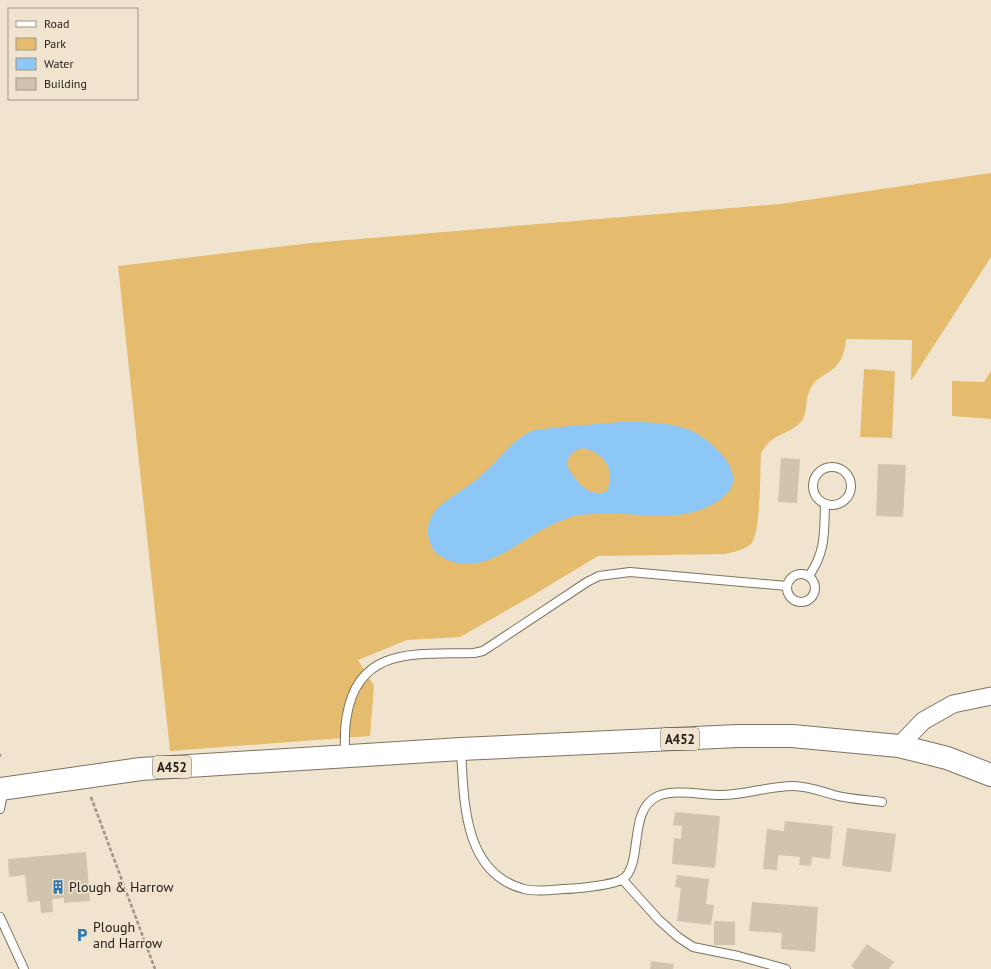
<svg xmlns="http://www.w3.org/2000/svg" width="991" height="969" viewBox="0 0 991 969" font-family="'PT Sans',sans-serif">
  <rect width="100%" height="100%" fill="#f0e4cf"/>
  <g fill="#e5bc6e">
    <path d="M991 173V257L911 381 912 340 846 339C843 379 818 368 809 392 805 402 808 416 799 424 784 437 771 433 761 454 760 470 761 534 751 544 744 550 734 552 725 554L598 556 530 597 460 637 407 640 358 660 374 686 370 736 170 751 118 266 311 243 780 204Z"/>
    <path d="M864 369 895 371 892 438 860 437Z"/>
    <path d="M991 371V419L952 416V381L984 382Z"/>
  </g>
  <path fill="#8dc7f5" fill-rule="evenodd" d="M622 422C643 422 664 422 684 428 703 433 743 465 731 488 726 497 714 504 705 508 670 523 629 511 593 514 586 515 578 514 571 517 560 521 548 526 538 532 510 549 476 577 442 557 435 553 431 547 429 540 422 511 449 500 468 486 475 481 482 475 488 469 501 458 514 438 532 431 538 429 547 429 553 428 576 425 599 424 622 422ZM582 448C604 452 616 469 607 491 589 499 576 481 567 466 568 455 571 452 582 448Z"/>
  <g fill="#d0c4af">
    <path d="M781 458 800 459 797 503 778 502Z"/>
    <path d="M878 464 906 465 903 517 876 516Z"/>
    <path d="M675 812 720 816 715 868 672 864 674 838 681 839 682 826 673 825Z"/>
    <path d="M785 821 833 826 830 859 812 857 811 866 799 865 800 857 778 855 777 870 763 869 767 829 784 831Z"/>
    <path d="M847 828 896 834 891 872 842 866Z"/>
    <path d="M86 852 90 901 64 903V898L52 899 53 912 41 913 40 901 28 902 25 875 9 877 8 859Z"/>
    <path d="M677 875 709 879 706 904 714 905 711 925 677 921 681 888 675 887Z"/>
    <path d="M752 902 818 907 815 952 781 949 782 933 749 931Z"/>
    <path d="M714 921 735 922V945H714Z"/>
    <path d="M867 944 894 962 889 969H855L851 966Z"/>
    <path d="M651 961 674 964 673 969H650Z"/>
  </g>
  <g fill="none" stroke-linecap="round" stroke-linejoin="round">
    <defs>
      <g id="service">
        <circle cx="832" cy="486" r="19"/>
        <circle cx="801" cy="588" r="14"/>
        <path d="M809 576C826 551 824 533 825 504"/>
        <path d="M461 749C464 801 463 873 524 889 537 892 551 890 563 889 575 889 614 885 623 879 644 863 627 810 658 796 675 789 703 795 721 795 745 795 769 786 793 786 808 786 820 791 834 795 849 799 866 800 882 802"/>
        <path d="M345 755C345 742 344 728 347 715 359 645 418 655 474 653L483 651 587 582 599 576 630 572 787 586"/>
        <path d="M0 809 4 789"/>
        <path d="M622 879 659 920 678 937 693 947 738 956 786 969"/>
        <path d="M0 917 24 969"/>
      </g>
      <path id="minor" d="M899 746 923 721 953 704 991 696"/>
      <path id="trunk" d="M0 789 141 769 461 749 738 736H792L899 746 947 758 991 775"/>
    </defs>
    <use href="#service" stroke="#7e7360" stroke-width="10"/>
    <use href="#minor" stroke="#7e7360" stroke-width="19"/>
    <use href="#trunk" stroke="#7e7360" stroke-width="24"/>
    <g stroke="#9f9687" stroke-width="2.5" stroke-dasharray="4 2" stroke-linecap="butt">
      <path d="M0 754V757"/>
      <path d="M91 797 155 969"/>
    </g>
    <use href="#service" stroke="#fff" stroke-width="8"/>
    <use href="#minor" stroke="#fff" stroke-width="17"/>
    <use href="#trunk" stroke="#fff" stroke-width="22"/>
  </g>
  <defs>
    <symbol id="building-bare" viewBox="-9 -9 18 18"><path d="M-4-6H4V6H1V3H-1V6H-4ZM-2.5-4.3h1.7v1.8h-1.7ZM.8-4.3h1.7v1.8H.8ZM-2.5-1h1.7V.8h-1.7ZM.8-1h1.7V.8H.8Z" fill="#2e78ac" stroke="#f0e4cf" stroke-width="2.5" paint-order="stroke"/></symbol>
    <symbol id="parking-bare" viewBox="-9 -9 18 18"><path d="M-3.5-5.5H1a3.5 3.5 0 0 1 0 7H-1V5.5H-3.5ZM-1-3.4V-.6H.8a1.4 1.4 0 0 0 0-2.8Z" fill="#2e78ac" stroke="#f0e4cf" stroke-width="2.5" paint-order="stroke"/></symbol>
  </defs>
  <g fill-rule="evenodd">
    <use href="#building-bare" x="48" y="877" width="20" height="20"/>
    <use href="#parking-bare" x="72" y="925" width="20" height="20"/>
  </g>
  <g text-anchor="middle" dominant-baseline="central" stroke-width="3.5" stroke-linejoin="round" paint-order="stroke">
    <g fill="#f0e4cf" stroke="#625b50" stroke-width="1">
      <rect x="661" y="728" width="38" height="22" rx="3"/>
      <rect x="153" y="756" width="38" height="22" rx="3"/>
    </g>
    <g font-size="13" font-weight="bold" fill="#252019">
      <text x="680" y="739">A452</text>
      <text x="172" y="767">A452</text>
    </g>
    <g font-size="14" fill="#252019" stroke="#f0e4cf" text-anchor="start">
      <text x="69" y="887">Plough &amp; Harrow</text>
      <text x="93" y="927">Plough<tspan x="93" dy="16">and Harrow</tspan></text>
    </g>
  </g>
  <rect x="8" y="8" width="130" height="92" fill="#f0e4cf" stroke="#9f9686"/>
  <rect x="16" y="21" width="20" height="6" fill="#ffffff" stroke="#9f9686"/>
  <text x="44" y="28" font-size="12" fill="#252019">Road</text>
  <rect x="16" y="38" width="20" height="12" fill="#e5bc6e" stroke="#9f9686"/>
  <text x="44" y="48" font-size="12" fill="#252019">Park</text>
  <rect x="16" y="58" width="20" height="12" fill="#8dc7f5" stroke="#9f9686"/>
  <text x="44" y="68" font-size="12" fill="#252019">Water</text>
  <rect x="16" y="78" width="20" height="12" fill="#d0c4af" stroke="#9f9686"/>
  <text x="44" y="88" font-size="12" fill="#252019">Building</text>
</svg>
